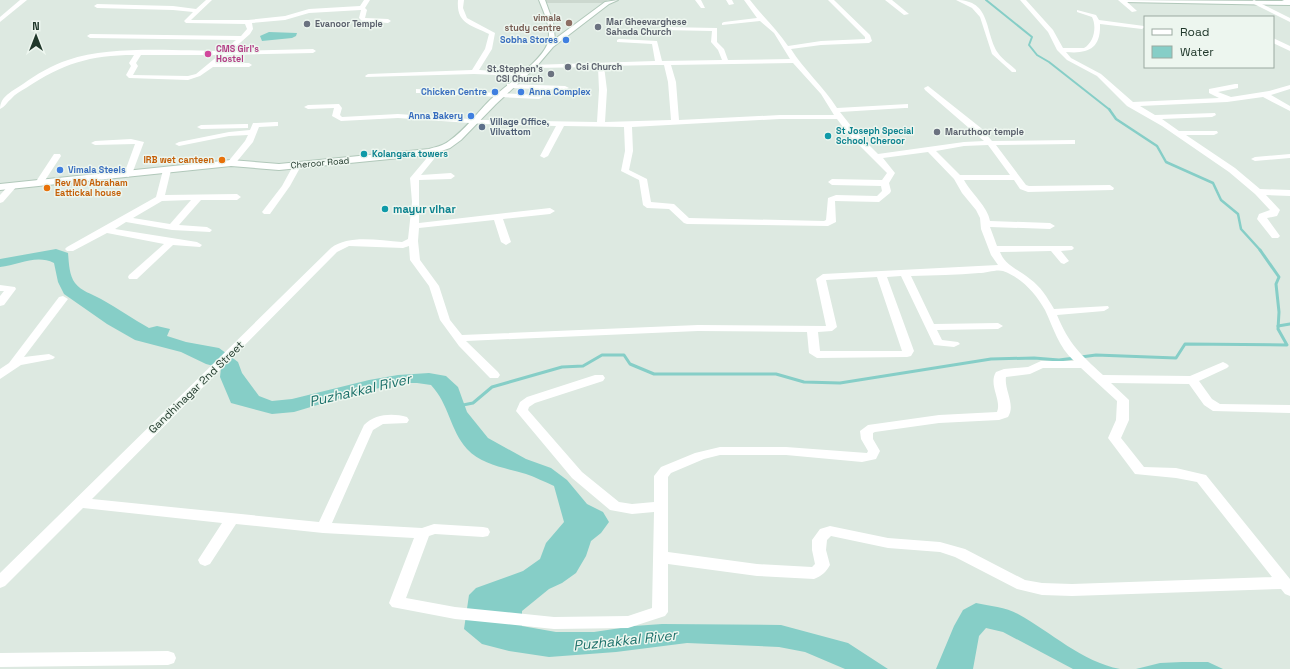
<svg xmlns="http://www.w3.org/2000/svg" width="1290" height="669" viewBox="0 0 1290 669" font-family="'Space Grotesk',sans-serif">
  <rect width="100%" height="100%" fill="#dde9e1"/>
  <path fill="#ccd8cf" d="M545 0H608L603 3H545Z"/>
  <g fill="#86cec7">
    <path d="M269 32 297 33 296 36 292 38 262 41 260 36Z"/>
    <path d="M56 249 68 253C69 263 69 275 75 283 81 291 92 294 101 299 117 308 133 319 149 328L157 326 170 329 167 336 186 342 219 348 238 362 242 373 259 396 272 401 292 399 369 380 398 375 429 373 446 376 458 387 467 412 488 438 526 459 551 468 567 480 587 504 603 512 609 522 601 533 591 541 586 556 576 573 562 583 549 589 522 611V626L556 632H594L634 626 662 624 781 625 848 643 888 669H845L805 652 779 647 687 643 616 652 549 657 509 651 482 644 464 629 469 595 476 588 523 571 540 559 546 543 564 522 554 486C545 482 535 477 526 474 506 468 482 465 467 449 450 430 449 404 431 385L417 383H399L344 397 294 412 272 414 231 403 220 377 221 368 206 364 181 352 135 340 107 324 64 294 58 282 54 263C36 254 19 265 0 267V259Z"/>
    <path d="M976 603C989 606 1006 607 1018 614 1051 632 1082 662 1120 669H1073L1003 632 986 628 979 636 973 669H936L954 626 963 610Z"/>
    <path d="M1182 662H1208L1223 669H1136L1160 663Z"/>
  </g>
  <g fill="none" stroke-linecap="round" stroke-linejoin="round">
    <path stroke="#86cec7" stroke-width="2" d="M986 0 1032 37 1029 45 1037 55 1049 62 1110 110"/>
    <path stroke="#86cec7" stroke-width="2.5" d="M1109 109 1116 119 1157 146 1166 162 1213 183 1221 200 1238 214 1241 229 1261 251"/>
    <g stroke="#86cec7" stroke-width="3">
      <path d="M1278 326 1290 324"/>
      <path d="M1081 357 1096 355 1176 358 1185 344 1287 345 1278 329 1279 312 1276 284 1279 277 1260 250"/>
      <path d="M463 405 473 403 492 387 562 367 583 366 602 355H624L630 364 654 374H776L804 382 840 383 991 359 1034 358 1059 360 1075 358"/>
    </g>
    <defs>
      <g id="secondary">
        <path d="M539 0H545L553 22 555 39 605 2 618 0 609 4 553 47 536 67 496 104 461 140 450 148 430 155 279 170 231 166 0 190V184L231 160 279 164 429 149C435 147 443 146 449 141 465 130 476 114 490 100 505 86 540 62 547 45 553 30 544 13 539 0Z"/>
        <path d="M1121 0 1290 1V5L1124 2Z"/>
      </g>
    </defs>
    <use href="#secondary" stroke="#b1c8ba" stroke-width="2"/>
    <g fill="#fff" fill-rule="evenodd">
      <path d="M20 0H27L0 22V17Z"/>
      <path d="M206 0H212L191 20H248L285 16 309 9 360 6 364 0H370L365 8 367 10 365 18 388 19 391 21 388 23 362 21 359 18 361 10 309 13 285 20 252 23 253 29 250 34 231 51 313 49 316 51 313 53 227 55 217 63H249L252 65 249 67H213L200 76 188 80 129 78 126 75 131 66 129 63 134 55C90 55 62 64 26 88 21 91 15 94 11 99 7 102 5 107 0 109 0 96 13 91 23 84 37 74 52 65 68 60 112 45 177 51 223 51L236 40 90 38 87 36 90 34 241 36 247 29 245 24 186 23 184 21 193 12 173 10 97 8 94 6 97 4 173 6 196 9ZM141 55H219L196 74 188 76 133 75 138 66 136 63Z"/>
      <path d="M458 0H464L463 8 467 18 495 33 492 49 479 70 522 73 525 75 524 76 474 74 366 77 365 76 368 74 472 70 485 49 489 34C471 25 456 24 458 0Z"/>
      <path d="M695 0H701L705 8H701Z"/>
      <path d="M726 0H732L734 4 729 5Z"/>
      <path d="M744 0H750C762 16 777 29 788 46L821 41 865 39V37L828 0H834L870 35 872 41 869 43 821 45 791 49C804 70 823 86 837 108L908 104V108H905L840 112 855 131 878 154 964 142 984 141 925 90 924 88 928 86 981 128 992 141 1075 140V144H1072L996 145 1026 185 1029 186 1110 185 1114 188 1113 190 1028 192 1020 189 1014 180H964C971 193 988 207 990 221L1050 223 1055 226 1050 229 990 227 997 246H1072L1074 248 1072 250 1061 251 1069 261 1064 264 1061 263 1051 251 1000 252C1006 267 1019 269 1030 279 1041 287 1047 297 1054 309L1108 306 1109 308 1104 311 1057 315C1069 344 1080 354 1103 375L1190 376 1223 362 1227 364 1229 366 1227 368 1199 381 1212 399 1220 404 1290 405V413L1213 411 1204 405 1189 384 1111 383 1129 400V420L1121 438 1144 467 1176 468 1206 475 1290 579V596L1285 594 1281 589 1072 596 1042 595 1017 589 955 557 940 552 888 548 831 536 827 540 826 550 830 565C826 572 822 576 814 579L757 576 668 564V612L665 616 628 628 554 629 455 619 392 607 389 603 414 538 323 533 236 524 210 564 205 566 200 564 198 560 222 523 83 508 5 586 0 588V573L331 248C350 234 379 241 402 242L408 239 412 202 410 178 426 159 427 150H433L434 159 421 175 451 173 455 176 451 179 419 180V223L550 208 555 211 550 214 503 219 511 242 506 245 501 242 494 220 419 228 418 241 420 260 439 286 450 320 462 335 698 325 826 326 816 279 823 274 998 265 991 255 981 229 980 218 976 210 962 193 954 179 928 152 883 158 895 173 889 183 891 191 890 193 879 202 835 201 836 222 828 226 687 224 684 223 669 209 647 208 643 205 639 180 621 171 625 151 624 127 564 126 548 156 544 158 540 156 556 126 484 124 398 118 341 121 332 116 334 108 308 109 304 107 308 105 339 104 342 108 340 115 342 117 398 114 484 120 597 122 599 90 598 67 533 68 531 67V65L655 61 652 44 617 42V40L619 39 657 41 662 61 722 60 718 50 711 42 712 31 662 30 661 29 664 27 717 28V42L724 49 728 60 790 59 774 33 760 21 722 25V23L724 22 757 18ZM793 63 821 94 834 115H780L679 120 676 82 671 65ZM656 65H664L668 82 671 120 605 122 607 90 604 66ZM780 119H837L849 135 887 173 882 180 832 179 828 182 832 185 881 186 882 191 877 196 836 195 828 198 826 220 824 221 689 218 674 204 651 202 647 179 629 170 633 151 632 127ZM988 145 1010 175H960L936 151 964 146ZM349 246 403 248 409 246 410 260 429 286 440 320 459 346 490 378H498L500 375 498 372 466 341 698 331 807 332 809 353 817 358 907 357 911 356 914 351 887 277 901 276 934 345 954 347 960 344 958 342 942 340 937 330 998 329 1003 326 998 323 934 324 911 276C934 275 957 275 979 273 986 273 997 269 1003 271 1022 278 1036 294 1045 310 1054 329 1058 346 1074 361H1041L1028 367 1004 369 996 372C988 385 1002 400 997 412L939 415 868 425 860 431 861 439 868 451 867 453 786 447H720L695 453 661 467 654 476V502L632 504 619 502 582 472 528 410 529 407 535 403 603 381 605 378 603 375H595L527 397 520 402 516 411 572 478 610 510 632 514 654 512 652 608 628 616 554 617 455 607 406 598 429 536 435 534 483 537 488 536 490 532 488 528 483 527 434 524 422 528 332 523 373 430 383 424 407 423 409 420 407 417C392 413 375 414 364 425L319 522 92 499 337 252ZM877 277 902 351H820L818 332 832 331 837 327 826 280ZM1043 368H1081L1117 401 1116 420 1108 438 1135 474 1176 478 1197 482 1272 577 1072 584 1042 583 1025 580 965 549 940 542 888 538 830 526 820 529 812 540V550L815 564 812 567 757 564 668 552V477L671 473 704 459 720 455H786L862 462 876 459 880 451 873 439V433L875 432 939 423 999 420 1008 417C1016 405 1004 390 1006 377L1030 374Z"/>
      <path d="M885 0H892L909 14 904 15Z"/>
      <path d="M956 0C992 0 984 32 998 53 1002 59 1011 65 1016 70V72H1012L992 54 980 17 972 8Z"/>
      <path d="M1020 0H1026L1053 30 1063 48H1084C1094 42 1097 27 1092 17L1077 12V10L1096 15 1099 20 1144 26 1145 27 1142 29 1100 24C1101 49 1088 54 1066 52L1071 58 1101 74 1133 102 1219 98 1209 93V89L1235 84H1238V88L1218 92 1231 97 1269 91 1290 85V89L1271 95 1290 106V111L1263 97 1227 102 1140 106 1155 115 1215 113 1216 115 1212 117 1162 119 1179 131H1217L1218 133 1214 135H1186L1235 168 1260 189 1290 190V196L1266 195 1280 210 1277 216 1267 218 1280 236 1278 238H1272L1257 219 1259 214 1270 210 1255 194 1229 172 1162 126 1127 106 1097 76 1067 60 1057 50 1048 32Z"/>
      <path d="M1118 0H1125L1137 11 1132 12Z"/>
      <path d="M1254 0 1290 18V22L1252 3 1251 2Z"/>
      <path d="M1282 0H1290V4Z"/>
      <path d="M1273 38 1290 46V51L1273 43Z"/>
      <path d="M507 84 565 86 569 88 565 90 510 88H507Z"/>
      <path d="M416 89 539 95 543 97 539 99 419 93H416Z"/>
      <path d="M275 122H278V126L259 127 253 142 234 165 231 166 227 163 245 141 248 135 229 136 179 146 175 144 179 142 229 132 250 130 253 123H256Z"/>
      <path d="M245 124H248V128L201 129 197 127 201 125Z"/>
      <path d="M131 139 144 142 132 174 128 177 124 174 135 144 95 145 91 143 95 141Z"/>
      <path d="M54 154H60L61 156 42 185H36L35 183Z"/>
      <path d="M1290 154V158L1255 161 1251 159 1255 157Z"/>
      <path d="M297 163 301 166 290 186 270 214H264L262 212 282 186 294 164Z"/>
      <path d="M167 167 171 170 165 195 237 194 241 197 237 200H201L179 225 207 227 212 230 210 232 172 230 126 222 115 229 197 242 202 245 200 247 173 245 137 279H129L128 277 129 275 164 244 107 233 73 251H67L65 249 67 247 156 197 163 170ZM191 200 170 224 133 218 162 201Z"/>
      <path d="M13 183 17 186 3 202 0 203V195L10 184Z"/>
      <path d="M0 285 15 287 16 289 4 305 0 306V296L4 291H0Z"/>
      <path d="M63 296 68 299 24 357 49 354 55 357 53 359 21 365 0 379V369L9 363 59 297Z"/>
      <path d="M168 651 174 653 176 658 174 663 168 665 0 667V653Z"/>
    </g>
    <use href="#secondary" fill="#fff" fill-rule="evenodd"/>
  </g>
  <circle fill="#8d6e63" stroke="#edf6ef" stroke-width="1.5" cx="569" cy="23" r="4"/>
  <g fill="#6b7280" stroke="#edf6ef" stroke-width="1.5">
    <circle cx="307" cy="24" r="4"/>
    <circle cx="598" cy="27" r="4"/>
    <circle cx="568" cy="67" r="4"/>
    <circle cx="551" cy="74" r="4"/>
    <circle cx="937" cy="132" r="4"/>
  </g>
  <g fill="#3f7fe0" stroke="#edf6ef" stroke-width="1.5">
    <circle cx="566" cy="40" r="4"/>
    <circle cx="495" cy="92" r="4"/>
    <circle cx="521" cy="92" r="4"/>
    <circle cx="471" cy="116" r="4"/>
    <circle cx="60" cy="170" r="4"/>
  </g>
  <circle fill="#d1479c" stroke="#edf6ef" stroke-width="1.5" cx="208" cy="54" r="4"/>
  <circle fill="#5c6f8a" stroke="#edf6ef" stroke-width="1.5" cx="482" cy="127" r="4"/>
  <g fill="#0f9aa8" stroke="#edf6ef" stroke-width="1.5">
    <circle cx="828" cy="136" r="4"/>
    <circle cx="364" cy="154" r="4"/>
    <circle cx="385" cy="209" r="4"/>
  </g>
  <g fill="#e8710a" stroke="#edf6ef" stroke-width="1.5">
    <circle cx="222" cy="160" r="4"/>
    <circle cx="47" cy="188" r="4"/>
  </g>
  <g text-anchor="middle" dominant-baseline="central" stroke-width="3" stroke-linejoin="round" paint-order="stroke">
    <g font-size="9" font-weight="bold" fill="#785e54" stroke="#edf6ef" text-anchor="end">
      <text x="561" y="18">vimala<tspan x="561" dy="10">study centre</tspan></text>
    </g>
    <g font-size="9" font-weight="bold" fill="#5b616d" stroke="#edf6ef" text-anchor="start">
      <text x="606" y="22">Mar Gheevarghese<tspan x="606" dy="10">Sahada Church</tspan></text>
      <text x="315" y="24">Evanoor Temple</text>
      <text x="576" y="67">Csi Church</text>
      <text x="543" y="69" text-anchor="end">St.Stephen's<tspan x="543" dy="10">CSI Church</tspan></text>
      <text x="945" y="132">Maruthoor temple</text>
    </g>
    <g font-size="9" font-weight="bold" fill="#366cbe" stroke="#edf6ef" text-anchor="end">
      <text x="558" y="40">Sobha Stores</text>
      <text x="487" y="92">Chicken Centre</text>
      <text x="529" y="92" text-anchor="start">Anna Complex</text>
      <text x="463" y="116">Anna Bakery</text>
      <text x="68" y="170" text-anchor="start">Vimala Steels</text>
    </g>
    <g font-size="9" font-weight="bold" fill="#b23c85" stroke="#edf6ef" text-anchor="start">
      <text x="216" y="49">CMS Girl's<tspan x="216" dy="10">Hostel</tspan></text>
    </g>
    <g font-size="9" font-weight="bold" fill="#4e5e75" stroke="#edf6ef" text-anchor="start">
      <text x="490" y="122">Village Office,<tspan x="490" dy="10">Vilvattom</tspan></text>
    </g>
    <g font-size="9" font-weight="bold" fill="#0d838f" stroke="#edf6ef" text-anchor="start">
      <text x="836" y="131">St Joseph Special<tspan x="836" dy="10">School, Cheroor</tspan></text>
      <text x="372" y="154">Kolangara towers</text>
    </g>
    <g font-size="9" font-weight="bold" fill="#c56008" stroke="#edf6ef" text-anchor="end">
      <text x="214" y="160">IRB wet canteen</text>
      <text x="55" y="183" text-anchor="start">Rev MO Abraham<tspan x="55" dy="10">Eattickal house</tspan></text>
    </g>
    <g font-size="9" fill="#20382b" stroke="#edf6ef">
      <text transform="translate(320 163) rotate(-5)">Cheroor Road</text>
    </g>
    <g font-size="11" font-weight="bold" fill="#0d838f" stroke="#edf6ef" text-anchor="start">
      <text x="393" y="209">mayur vihar</text>
    </g>
    <g font-size="11" fill="#20382b" stroke="#edf6ef">
      <text transform="translate(196 387) rotate(-44)">Gandhinagar 2nd Street</text>
    </g>
    <g font-size="14" font-style="italic" fill="#1c716a" stroke="#edf6ef">
      <text transform="translate(360 390) rotate(-13)">Puzhakkal River</text>
      <text transform="translate(625 640) rotate(-6)">Puzhakkal River</text>
    </g>
  </g>
  <rect x="1144" y="16" width="130" height="52" fill="#edf6ef" stroke="#9baaa1"/>
  <rect x="1152" y="29" width="20" height="6" fill="#ffffff" stroke="#9baaa1"/>
  <text x="1180" y="36" font-size="12" fill="#20382b">Road</text>
  <rect x="1152" y="46" width="20" height="12" fill="#86cec7" stroke="#9baaa1"/>
  <text x="1180" y="56" font-size="12" fill="#20382b">Water</text>
  <g transform="translate(36 36)" stroke="#edf6ef" stroke-width="3" paint-order="stroke">
  <path d="M0-3L7 15L0 10L-7 15Z" fill="#20382b"/>
  <text y="-6" font-size="11" font-weight="bold" text-anchor="middle" fill="#20382b">N</text>
  </g>
</svg>
